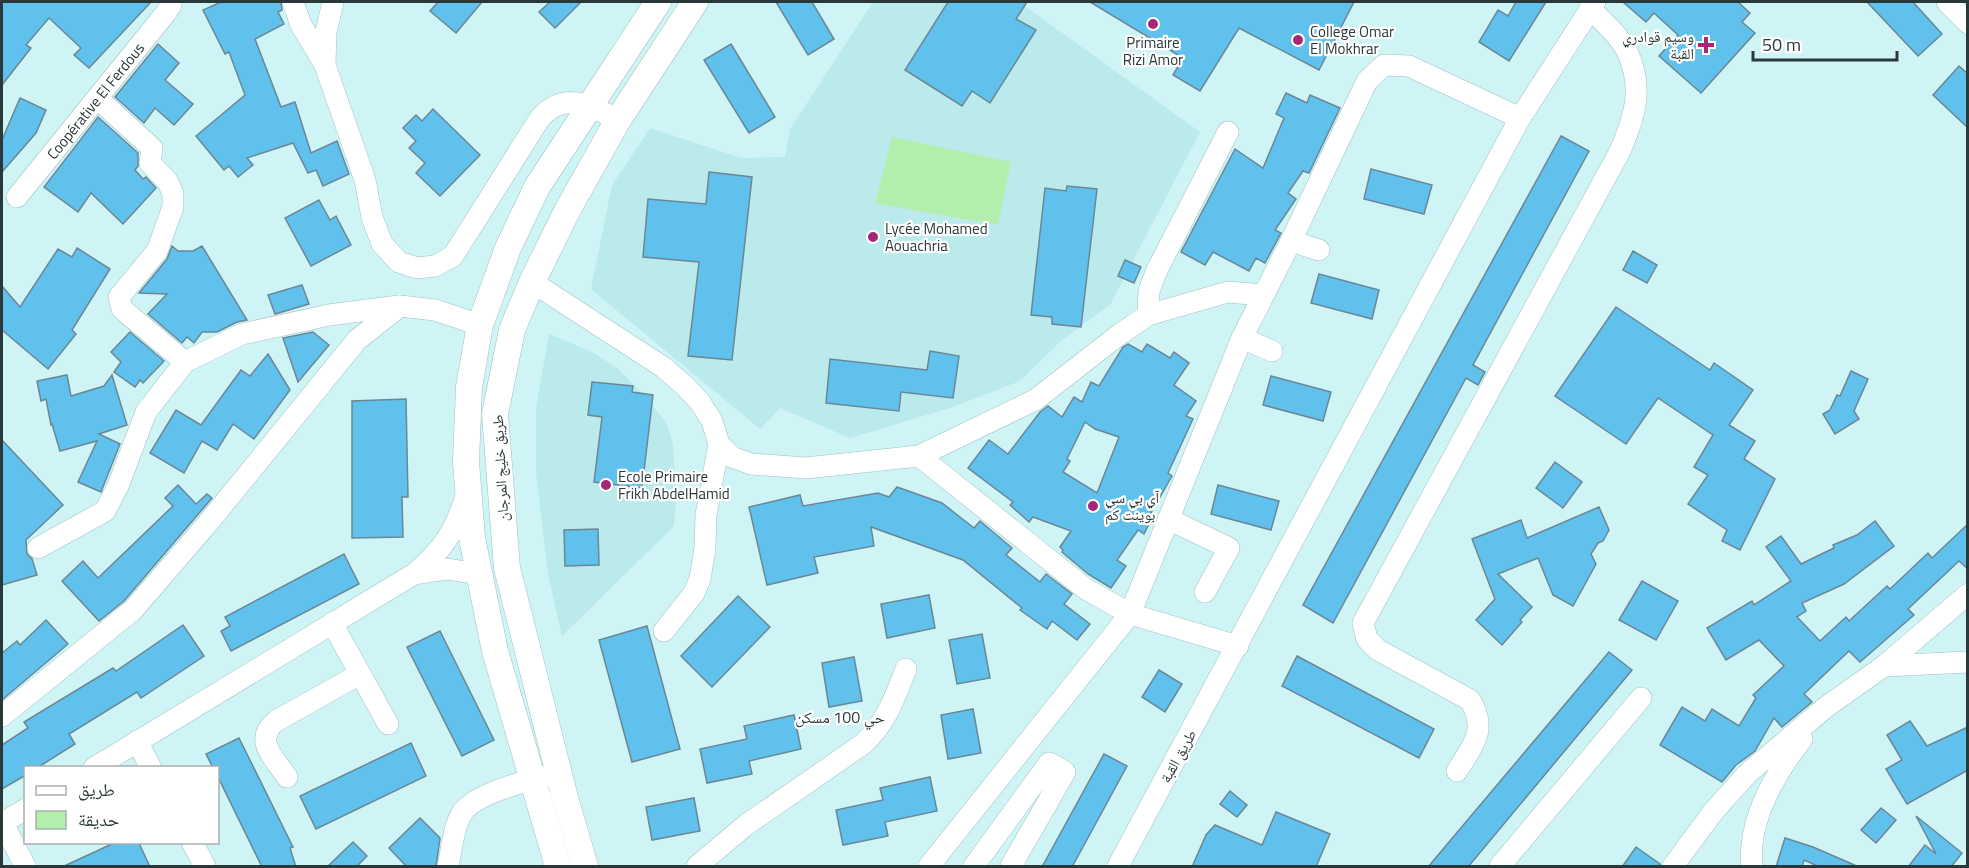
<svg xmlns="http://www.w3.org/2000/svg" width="1969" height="868" viewBox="0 0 1969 868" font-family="'Titillium Web','Noto Naskh Arabic',sans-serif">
  <rect width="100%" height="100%" fill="#cef4f6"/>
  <g fill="#baeaec">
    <path d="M873 2H1019L1200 132 1110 305 1062 340 1020 381 953 407 850 438 780 408 760 429 591 289 612 185 650 128 741 158 785 157 790 129Z"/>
    <path d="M549 334 594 353 618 369 643 394 666 422 673 444 676 499 674 526 562 636 548 574 536 472V408Z"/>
  </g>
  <path fill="#b3efac" d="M892 137 1011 162 998 225 875 203Z"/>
  <g fill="#5fc1ec" stroke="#6b8796" stroke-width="1.5" fill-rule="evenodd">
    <path d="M2 2H151L89 68 74 55 81 48 49 18 26 45 31 48 2 85Z"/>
    <path d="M221 2H281L282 10 278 12 284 24 255 39 281 107 295 102 311 153 337 141 349 174 323 186 316 170 308 173 293 143 247 158 253 165 238 177 229 166 224 170 196 136 245 95 229 52 225 54 203 10Z"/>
    <path d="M438 2H482L456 33 430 11Z"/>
    <path d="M550 2H581L555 28 539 12Z"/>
    <path d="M776 2H812L834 39 808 55Z"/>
    <path d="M948 2H1027L1016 19 1036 30 990 103 972 91 962 106 905 70Z"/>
    <path d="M1090 2H1354L1319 70 1239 28 1200 91 1173 75 1183 58Z"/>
    <path d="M1516 2H1546L1509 61 1479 42 1498 10 1508 16Z"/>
    <path d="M1623 2H1738L1750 13 1742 22 1755 33 1701 93 1659 56 1678 35 1654 13 1646 22Z"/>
    <path d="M1867 2H1913L1942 34 1918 56Z"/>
    <path d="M158 44 179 63 165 80 193 104 174 125 155 108 144 123 115 97Z"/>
    <path d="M731 44 775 117 749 133 704 60Z"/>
    <path d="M1959 66 1968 74V128L1933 95Z"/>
    <path d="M1286 93 1307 103 1310 95 1340 108 1309 173 1303 171 1288 193 1296 199 1275 230 1281 233 1265 263 1256 258 1249 271 1213 252 1205 265 1181 252 1235 149 1263 168 1284 118 1276 114Z"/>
    <path d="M20 98 46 110 36 133 2 172V140Z"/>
    <path d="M433 109 480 155 440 196 416 173 425 163 409 148 416 141 403 128 416 115 422 121Z"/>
    <path d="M98 117 138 153V166L135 170 143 179 146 177 156 188 123 224 91 193 78 212 44 187Z"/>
    <path d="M1561 136 1589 151 1473 365 1485 372 1478 385 1466 378 1333 623 1303 605Z"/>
    <path d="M1371 169 1432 185 1424 214 1364 199Z"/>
    <path d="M709 172 752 177 732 360 688 356 699 262 643 257 648 199 706 204Z"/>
    <path d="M1067 186 1097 189 1081 327 1052 324V317L1031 315 1045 188 1066 191Z"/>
    <path d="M319 200 330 220 336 216 351 245 311 266 285 218Z"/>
    <path d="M172 246 178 251H193L202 246 247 320 237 322 217 332H202L194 343 187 337 182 343 148 314 167 294 139 293 167 259Z"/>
    <path d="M77 248 110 269 72 330 76 334 48 369 2 330V286L20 307 58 249 72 257Z"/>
    <path d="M1633 251 1657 265 1647 283 1623 270Z"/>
    <path d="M1125 260 1141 267 1134 283 1118 276Z"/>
    <path d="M1319 274 1379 290 1372 319 1311 303Z"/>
    <path d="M302 285 309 304 275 314 268 295Z"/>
    <path d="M1616 307 1710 370 1714 363 1753 390 1729 425 1755 441 1744 459 1775 479 1740 550 1722 541 1727 530 1688 504 1708 475 1694 467 1713 435 1658 398 1626 444 1555 396Z"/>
    <path d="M130 332 164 361 143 383 140 380 135 387 114 372 121 362 111 352Z"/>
    <path d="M313 332 329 345 298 382 283 338Z"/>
    <path d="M1128 344 1142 352 1147 344 1170 358 1174 352 1189 363 1174 385 1196 401 1186 416 1193 419 1168 473 1172 476 1148 518 1151 520 1144 534 1138 530 1117 560 1126 566 1111 588 1088 574 1062 552 1063 550 1060 547 1071 531 1033 517 1029 522 1010 505 1013 502 968 468 989 440 1008 454 1040 412 1048 406 1062 417 1074 397 1082 402 1091 382 1099 386 1123 347ZM1085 422 1095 429 1119 437 1097 493 1063 472 1070 461 1067 459Z"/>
    <path d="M930 351 959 356 953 398 901 392 899 411 826 403 830 359 927 370Z"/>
    <path d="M268 354 290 390 254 439 233 424 217 450 202 441 184 473 150 453 176 410 201 425 241 370 250 376Z"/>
    <path d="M1851 371 1868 379 1854 411 1859 419 1835 434 1823 414 1830 410 1837 395 1840 396Z"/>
    <path d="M67 375 71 396 104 386 112 375 127 425 99 434 120 444 101 492 78 482 97 441 60 451 52 424 51 425 46 399 41 401 37 381Z"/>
    <path d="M1271 376 1331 392 1323 421 1263 405Z"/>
    <path d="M592 382 633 386 632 392 653 395 642 488 594 482 602 417 588 415Z"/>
    <path d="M406 399 408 497H402L403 537 352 538V401Z"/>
    <path d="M2 440 63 505 26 540 27 554 32 559 37 575 2 585Z"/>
    <path d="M1555 462 1582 482 1563 508 1536 488Z"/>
    <path d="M178 485 196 504 207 494 212 498 124 601 99 621 62 581 83 561 98 578 173 506 165 498Z"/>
    <path d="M1218 485 1279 501 1271 530 1211 514Z"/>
    <path d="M897 487 942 503 974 528 980 521 1012 548 1006 555 1040 582 1046 574 1072 594 1064 604 1090 624 1077 640 1052 621 1047 629 1020 610 1022 608 963 560 871 527 874 546 814 557 818 573 767 585 749 507 800 495 803 506 878 493 889 497Z"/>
    <path d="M1599 507 1609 530 1603 541 1598 543 1591 554 1596 564 1573 606 1553 595 1538 558 1498 574 1532 607 1520 620 1522 622 1502 645 1476 620 1495 599 1472 539 1521 520 1527 538Z"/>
    <path d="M1875 521 1894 546 1844 584 1802 603 1806 611 1797 617 1820 641 1846 617 1849 621 1887 586 1890 589 1928 553 1932 558 1968 524V569L1959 561 1908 609 1914 615 1860 662 1849 651 1804 694 1812 702 1782 727 1774 718 1755 751 1736 765 1722 782 1660 745 1682 707 1705 721 1712 709 1739 726 1756 698 1753 695 1784 666 1759 640 1726 660 1707 628 1752 601 1754 605 1791 581 1766 547 1781 536 1801 564 1834 548 1833 545 1857 535Z"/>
    <path d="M598 529 599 565 565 566 564 530Z"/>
    <path d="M344 554 359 584 231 651 221 631 230 626 225 617Z"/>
    <path d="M1642 581 1678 601 1656 640 1619 620Z"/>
    <path d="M929 595 935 628 887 638 881 604Z"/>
    <path d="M738 596 770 627 712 687 681 656Z"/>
    <path d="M46 620 68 644 2 700V653L17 641 20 645Z"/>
    <path d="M183 625 204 656 141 698 137 692 69 734 75 744 37 768H26V775L2 789V745L28 728 24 722 113 668 116 671Z"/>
    <path d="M647 626 680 749 632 762 599 640Z"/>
    <path d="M440 631 494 740 462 756 407 647Z"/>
    <path d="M982 634 990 678 957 684 949 640Z"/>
    <path d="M1609 652 1632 670 1468 867H1428Z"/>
    <path d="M1297 656 1434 729 1419 758 1282 686Z"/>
    <path d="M854 657 862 701 829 707 822 663Z"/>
    <path d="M1159 670 1182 684 1165 712 1142 697Z"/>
    <path d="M973 709 981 753 948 759 941 715Z"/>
    <path d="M794 715 801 749 749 761 752 774 707 783 700 749 747 739 744 726Z"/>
    <path d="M1910 721 1927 746 1968 727V770L1907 804 1886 769 1902 760 1887 735Z"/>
    <path d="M239 738 293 847 290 848 296 867H262L218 777V768H213L206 754Z"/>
    <path d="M411 743 426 776 316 829 300 796Z"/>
    <path d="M1104 754 1127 766 1072 867H1042Z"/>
    <path d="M930 777 937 811 885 822 888 836 843 845 836 810 883 800 880 788Z"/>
    <path d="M1230 791 1247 805 1237 817 1220 804Z"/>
    <path d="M694 798 700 831 652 840 646 807Z"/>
    <path d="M1881 808 1896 820 1876 843 1861 830Z"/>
    <path d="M1276 812 1330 834 1316 867H1192L1206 835 1215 825 1262 845Z"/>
    <path d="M1916 816 1962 853 1951 867H1908L1925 845 1936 854Z"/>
    <path d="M420 818 440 838 436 867H407L389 848Z"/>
    <path d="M1785 838 1813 847 1859 867H1820L1804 860 1802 867H1776Z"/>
    <path d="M353 842 367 856 356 867H327Z"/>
    <path d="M114 843H139L150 867H62Z"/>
    <path d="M1636 847 1660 864 1661 867H1622Z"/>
  </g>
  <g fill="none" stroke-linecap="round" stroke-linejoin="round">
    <defs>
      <g id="minor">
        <path d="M293 2 301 25 325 65 365 180 372 217 382 244 399 262 417 268 435 266 453 256 540 118C565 90 591 106 618 120"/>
        <path d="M1947 2 1968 23"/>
        <path d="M325 64 326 32 333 2"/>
        <path d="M97 98 152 148 150 163 168 182 173 194V207L157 251 119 297 122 309 185 362"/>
        <path id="s1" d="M17 197 165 14 171 5V2"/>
        <path d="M1291 241 1319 250"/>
        <path d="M532 282 663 367 684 385 700 402 712 421 719 444 732 457 751 464 806 468 919 456 1035 400 1120 334 1148 315 1228 292 1262 295"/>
        <path d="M1148 315 1149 291 1157 270 1228 132"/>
        <path d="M1242 338 1272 351"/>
        <path d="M919 456 1086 589 1130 614 1242 338 1291 241 1367 81 1384 65 1409 66 1520 118"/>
        <path d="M1168 519 1229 548 1205 592"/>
        <path d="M38 548 105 511 118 486 146 412 185 362 242 334 329 315 399 306"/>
        <path d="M415 574 447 569 479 574"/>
        <path d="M332 623 388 724"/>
        <path d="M664 631 694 593 700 579 705 548 706 515 719 444"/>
        <path d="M1884 666 1968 662"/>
        <path d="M2 716 133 610 208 523 357 340 400 306 435 310 480 325"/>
        <path d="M137 741 151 768"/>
        <path d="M94 768 414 574C443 550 455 531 466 496"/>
        <path d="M1457 771C1473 745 1488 730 1470 700L1378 650 1367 639 1363 623 1620 151C1635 117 1644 87 1627 51 1619 35 1602 21 1590 8"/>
        <path d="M287 777C274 758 253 740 276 721L360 674"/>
        <path d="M2 823 26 809"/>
        <path d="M3 823 25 866"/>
        <path d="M192 842 205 866"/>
        <path d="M448 866C452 850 453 827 462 813 475 794 525 781 547 776"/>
        <path d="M697 866 746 825 863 744C887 722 894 699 906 669"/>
        <path d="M929 866 1130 614 1238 646"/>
        <path d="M974 866 1049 763 1065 772 1011 866"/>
        <path d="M1118 866 1520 118 1595 2"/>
        <path d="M1500 866 1641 698"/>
        <path d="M1673 866 1713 812 1748 773 1826 707 1884 666 1968 594"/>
        <path d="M1752 866C1747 820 1775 774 1802 739"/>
      </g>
      <g id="major">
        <path d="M558 866 495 651 472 538 466 462 469 387 480 325 508 248 537 187 658 2"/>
        <path d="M585 866 565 798 507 568 495 414 512 330 532 282 568 209 618 120 695 2"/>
      </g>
    </defs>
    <use href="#minor" stroke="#9dc2c4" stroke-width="22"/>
    <use href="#major" stroke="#9dc2c4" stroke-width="27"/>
    <use href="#minor" stroke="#fff" stroke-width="21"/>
    <use href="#major" stroke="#fff" stroke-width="26"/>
  </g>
  <g fill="#a52778" stroke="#fff" stroke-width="2">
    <circle cx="1153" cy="24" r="6"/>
    <circle cx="1298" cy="40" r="6"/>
    <path d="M1703 36h6v6h6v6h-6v6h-6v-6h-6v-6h6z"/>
    <circle cx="873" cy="237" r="6"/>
    <circle cx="606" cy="485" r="6"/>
    <circle cx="1093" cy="506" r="6"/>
  </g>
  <g text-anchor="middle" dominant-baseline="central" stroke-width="4.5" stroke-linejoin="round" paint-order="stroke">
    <g font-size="15" fill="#293839" stroke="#fff" text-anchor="start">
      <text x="1310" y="31">College Omar<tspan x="1310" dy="17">El Mokhrar</tspan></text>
      <text x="1694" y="36" text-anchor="end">وسيم قوادري<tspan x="1694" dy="17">القبة</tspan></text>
      <text x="1153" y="42" text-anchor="middle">Primaire<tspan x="1153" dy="17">Rizi Amor</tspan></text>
      <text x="885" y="228">Lycée Mohamed<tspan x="885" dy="17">Aouachria</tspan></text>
      <text x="618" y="476">Ecole Primaire<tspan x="618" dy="17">Frikh AbdelHamid</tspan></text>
      <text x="1105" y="497">آي بي سي<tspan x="1105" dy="17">بوينت كم</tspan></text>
    </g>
    <g font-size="15" fill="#293839" stroke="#fff">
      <text stroke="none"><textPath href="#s1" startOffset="124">Coopérative El Ferdous</textPath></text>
      <text transform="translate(500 468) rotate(-93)">طريق خليج المرجان</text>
      <text transform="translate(1178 756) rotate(-61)">طريق القبة</text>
    </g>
    <g font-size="16" fill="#293839" stroke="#fff">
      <text x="840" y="717">حي 100 مسكن</text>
    </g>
  </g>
  <rect width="1969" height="868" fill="none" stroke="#293839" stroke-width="6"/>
  <rect x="24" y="766" width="195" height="78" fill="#ffffff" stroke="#a9afb0" stroke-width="1.5"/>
  <rect x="36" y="786" width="30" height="9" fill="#ffffff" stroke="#a9afb0" stroke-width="1.5"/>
  <text x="78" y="796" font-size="18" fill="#293839">طريق</text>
  <rect x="36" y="811" width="30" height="18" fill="#b3efac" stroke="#a9afb0" stroke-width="1.5"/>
  <text x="78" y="826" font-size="18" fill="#293839">حديقة</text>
  <path d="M1753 51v9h144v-9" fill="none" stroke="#293839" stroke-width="3"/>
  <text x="1762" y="51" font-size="18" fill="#293839" stroke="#ffffff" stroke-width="4.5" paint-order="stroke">50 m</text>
</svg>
